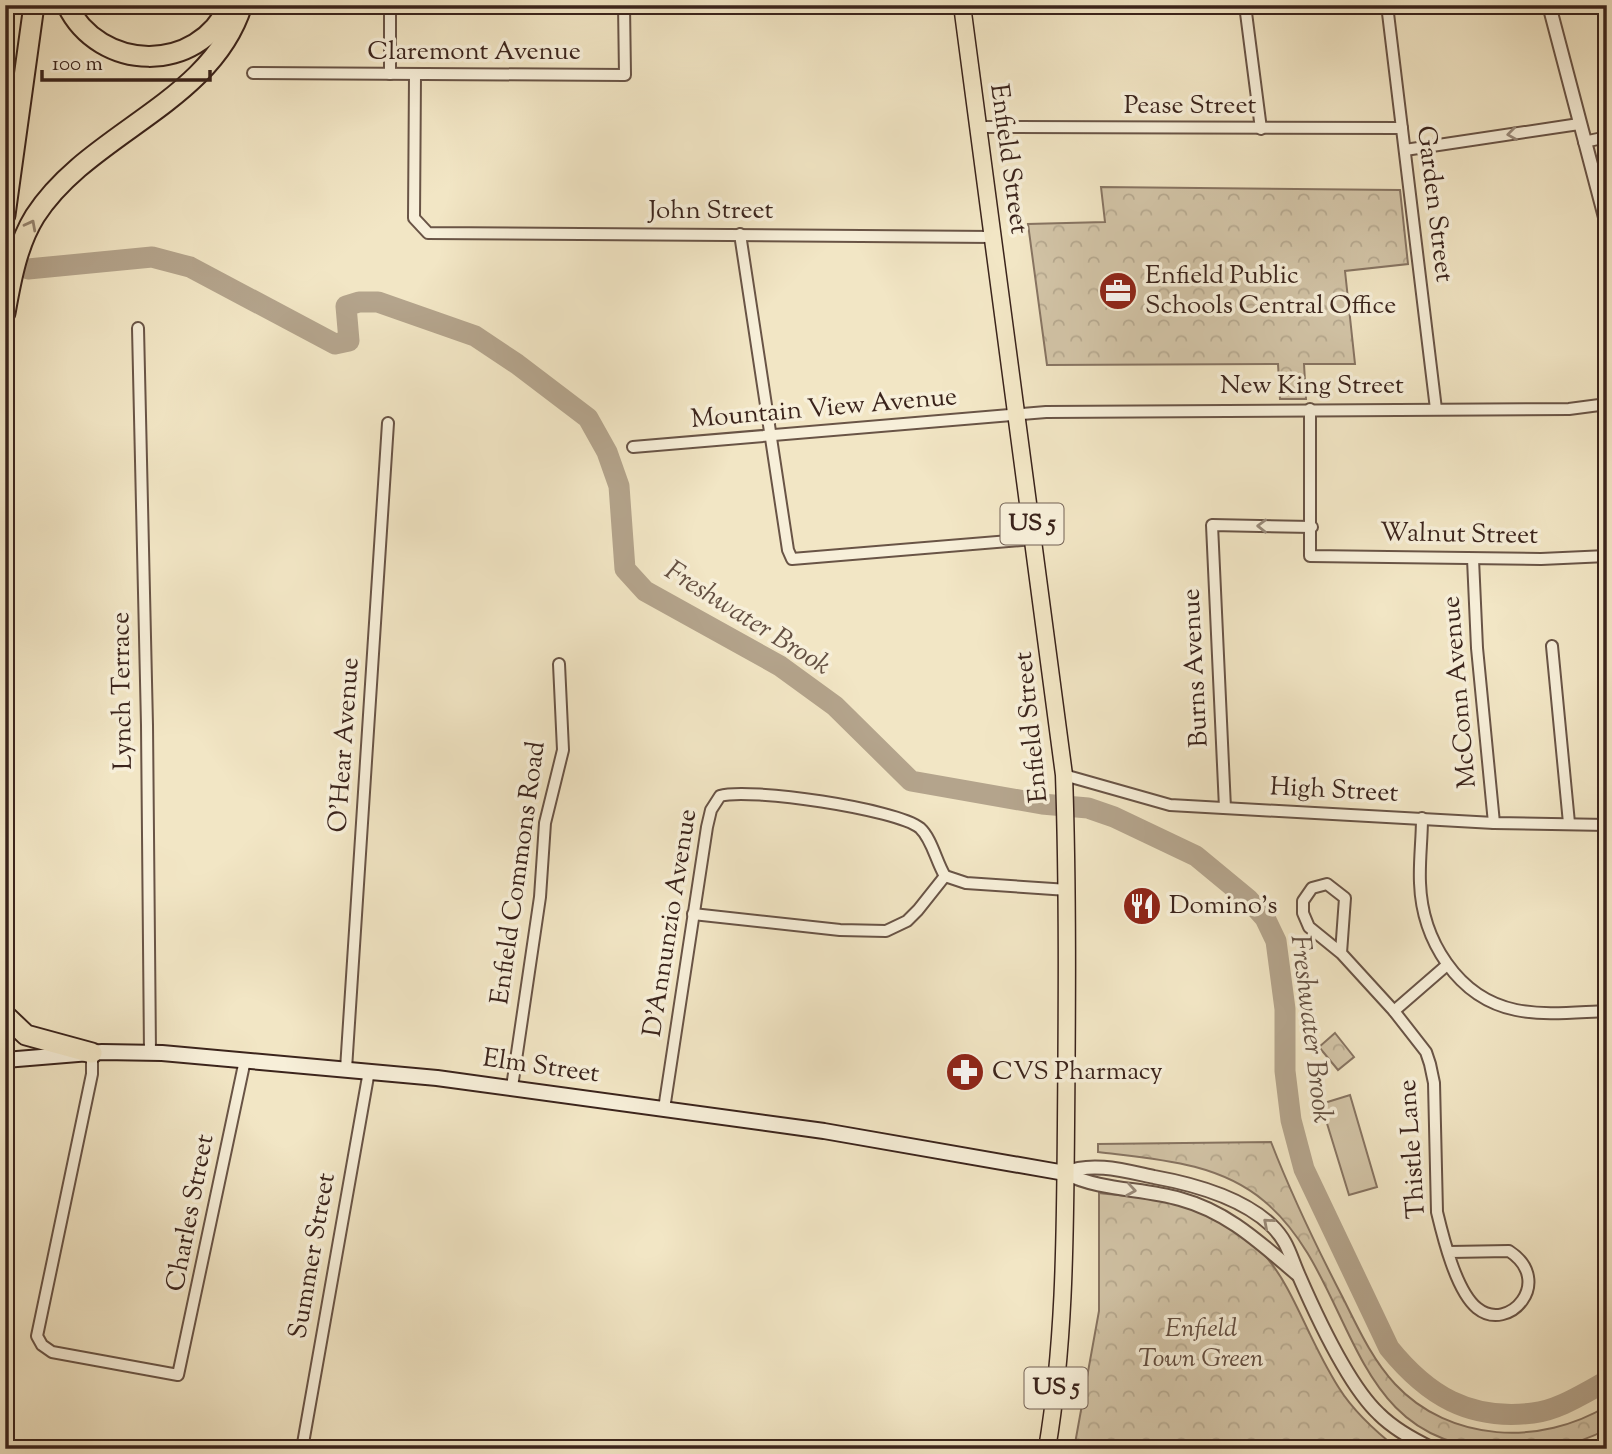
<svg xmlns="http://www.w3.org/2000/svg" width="1612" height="1454" viewBox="0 0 1612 1454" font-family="'Sorts Mill Goudy',serif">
  <defs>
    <pattern id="forest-crowns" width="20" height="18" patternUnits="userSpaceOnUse" patternTransform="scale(1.75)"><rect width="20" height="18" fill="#d3c5a8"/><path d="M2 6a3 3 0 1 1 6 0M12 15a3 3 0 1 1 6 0" fill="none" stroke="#b6a990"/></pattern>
  </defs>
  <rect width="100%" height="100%" fill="#f2e6c5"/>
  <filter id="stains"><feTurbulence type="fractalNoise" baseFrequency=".00286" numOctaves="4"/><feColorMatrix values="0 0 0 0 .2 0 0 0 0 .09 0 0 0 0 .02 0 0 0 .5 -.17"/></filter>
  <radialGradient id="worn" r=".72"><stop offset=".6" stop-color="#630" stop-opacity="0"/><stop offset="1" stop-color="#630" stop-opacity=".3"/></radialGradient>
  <path fill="#d3c5a8" stroke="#877462" stroke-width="2" d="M1350 1095 1377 1187 1349 1195 1321 1104Z"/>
  <g fill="url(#forest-crowns)" stroke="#877462" stroke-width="2">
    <path d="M1101 187 1400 190 1408 264 1345 271 1355 364H1304L1306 399H1280L1278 364 1047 365 1028 224 1105 222Z"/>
    <path d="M1335 1033 1354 1057 1338 1070 1319 1047Z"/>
    <path d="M1271 1142C1292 1196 1316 1246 1343 1298 1358 1328 1372 1359 1395 1384 1450 1443 1541 1446 1607 1406V1429C1573 1448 1541 1449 1504 1449 1342 1449 1359 1280 1264 1201 1218 1162 1155 1159 1098 1152V1144Z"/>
    <path d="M1099 1193C1124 1196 1153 1197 1178 1204 1289 1235 1287 1306 1339 1388 1354 1412 1375 1431 1398 1449H1074L1099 1311Z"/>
  </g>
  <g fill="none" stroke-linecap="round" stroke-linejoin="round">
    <path stroke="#b4a48c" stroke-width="21" d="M28 269 152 257 190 267 335 344 349 341 346 306 359 302H378L475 336 517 364 588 418 607 452 619 486 625 569 645 591 780 666 835 706 911 781 1042 804 1088 808 1114 817 1196 856 1248 899 1265 918 1276 941 1285 1009V1071L1291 1120 1304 1169 1389 1348C1427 1395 1469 1421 1533 1413 1559 1410 1584 1393 1607 1381"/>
    <defs>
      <g id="minor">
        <path d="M1245 5 1261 129"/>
        <path d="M1387 5 1436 409"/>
        <path d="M253 73 625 75 624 5"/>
        <path d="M390 74V5"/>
        <path d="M415 75 414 218 428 233 994 237"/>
        <path d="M978 127 1402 128"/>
        <path d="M1584 142 1607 137"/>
        <path d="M1405 150 1579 124"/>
        <path d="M740 234 788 550 792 559 1034 539"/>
        <path d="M138 328 147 725 150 1053"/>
        <path d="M1310 409V556L1541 559 1607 556"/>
        <path d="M633 447 1046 412 1569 409 1607 404"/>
        <path d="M1473 559 1477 648 1494 823"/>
        <path d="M1552 646 1569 823"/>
        <path d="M1064 775 1170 805 1494 823 1607 825"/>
        <path d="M1225 808 1212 525 1312 527"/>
        <path d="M1422 818C1422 840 1419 861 1420 883 1422 939 1457 998 1516 1010 1545 1016 1577 1012 1607 1011"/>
        <path d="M945 876 966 883 1068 890"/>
        <path d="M693 914 840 930 886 931 907 921 918 910 945 876"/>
        <path d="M1341 953 1345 898 1327 884 1312 888 1303 901V913L1309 927 1341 953 1394 1011 1426 1052 1430 1064 1434 1083 1437 1212C1443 1237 1456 1291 1477 1308 1509 1334 1555 1281 1509 1251L1450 1252"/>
        <path d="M1394 1011 1447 965"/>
        <path d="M92 1053V1074L37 1336 42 1345 52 1352 178 1375 245 1060"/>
        <path d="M346 1069 388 423"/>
        <path d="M512 1087 540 897 545 823 563 750 559 664"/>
        <path d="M664 1109 707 827 711 810 720 796C748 787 897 809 920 828 932 839 936 861 945 876"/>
        <path d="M302 1449 369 1071"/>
      </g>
      <g id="tertiary">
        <path d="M1549 5 1607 225"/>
        <path d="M1065 1173C1092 1161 1126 1171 1154 1177 1193 1184 1241 1197 1271 1225 1288 1241 1290 1256 1299 1276 1316 1315 1349 1386 1379 1414 1394 1429 1414 1440 1433 1449"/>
        <path d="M1065 1173C1101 1191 1142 1188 1180 1199 1228 1212 1260 1243 1297 1274"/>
        <path d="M1599 1449 1607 1444"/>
      </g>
      <path id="secondary" d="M5 1060 102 1052 162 1053 437 1078 824 1131 1065 1173"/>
      <path id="primary" d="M962 5 1064 775C1068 892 1067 1008 1066 1125 1065 1233 1065 1342 1047 1449"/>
      <g id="motorway">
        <path d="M67 5C99 72 198 75 229 5"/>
        <path d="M5 215 34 5"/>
        <path d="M5 313C11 280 17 245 35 216 89 132 211 104 242 5"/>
        <path d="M5 1015 26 1035 92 1053"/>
      </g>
    </defs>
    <use href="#minor" stroke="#695446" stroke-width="14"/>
    <use href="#tertiary" stroke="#695446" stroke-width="16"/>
    <use href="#secondary" stroke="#3b241c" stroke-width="18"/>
    <use href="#primary" stroke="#3b241c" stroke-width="19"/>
    <use href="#motorway" stroke="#3b241c" stroke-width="23"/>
    <use href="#minor" stroke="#f7efd9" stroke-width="10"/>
    <use href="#tertiary" stroke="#f7efd9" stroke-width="12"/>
    <use href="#secondary" stroke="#f7efd9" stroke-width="14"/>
    <use href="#primary" stroke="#f2e6c5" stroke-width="16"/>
    <use href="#motorway" stroke="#f2e6c5" stroke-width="19"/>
  </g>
  <defs><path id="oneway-chevron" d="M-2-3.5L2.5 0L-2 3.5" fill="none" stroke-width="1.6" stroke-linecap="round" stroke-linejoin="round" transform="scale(1.75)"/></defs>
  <g stroke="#998a7a">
    <use href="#oneway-chevron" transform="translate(1512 134) rotate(172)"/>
    <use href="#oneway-chevron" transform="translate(1262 526) rotate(-179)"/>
    <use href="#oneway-chevron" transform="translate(1131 1190) rotate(9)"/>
    <use href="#oneway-chevron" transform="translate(1268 1223) rotate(-139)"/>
  </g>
  <use stroke="#968570" href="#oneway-chevron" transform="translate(31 225) rotate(-62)"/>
  <defs>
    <symbol id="office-disc" viewBox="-11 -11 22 22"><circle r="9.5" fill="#8f2418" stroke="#f7efd9"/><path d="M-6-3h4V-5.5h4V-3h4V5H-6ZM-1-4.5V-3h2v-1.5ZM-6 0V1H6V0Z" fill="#fff"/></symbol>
    <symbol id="restaurant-disc" viewBox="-11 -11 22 22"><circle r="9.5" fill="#8f2418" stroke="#f7efd9"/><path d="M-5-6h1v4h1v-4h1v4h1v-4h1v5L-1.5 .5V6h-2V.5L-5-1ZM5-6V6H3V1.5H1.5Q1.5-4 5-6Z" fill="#fff"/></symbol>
    <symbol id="pharmacy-disc" viewBox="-11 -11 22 22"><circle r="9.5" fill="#8f2418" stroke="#f7efd9"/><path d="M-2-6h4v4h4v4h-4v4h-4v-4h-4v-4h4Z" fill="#fff"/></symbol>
  </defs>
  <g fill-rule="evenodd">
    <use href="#office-disc" x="1096" y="269" width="44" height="44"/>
    <use href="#restaurant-disc" x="1120" y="884" width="44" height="44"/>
    <use href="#pharmacy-disc" x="943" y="1050" width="44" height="44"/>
  </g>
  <g text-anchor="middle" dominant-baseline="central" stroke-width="7" stroke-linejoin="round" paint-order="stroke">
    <g fill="#f7efd9" stroke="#736155" stroke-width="2">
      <rect x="1000.5" y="503.5" width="63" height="41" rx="5"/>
      <rect x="1024.5" y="1367.5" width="63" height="41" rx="5"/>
    </g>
    <g font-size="24" font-weight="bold" fill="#3b241c">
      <text x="1032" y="524">US 5</text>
      <text x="1056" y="1388">US 5</text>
    </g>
    <g font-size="26" fill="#3b241c" stroke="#f7efd9">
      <text x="474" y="52">Claremont Avenue</text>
      <text x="1190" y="106">Pease Street</text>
      <text transform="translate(1008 159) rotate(82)">Enfield Street</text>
      <text transform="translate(1434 204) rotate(83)">Garden Street</text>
      <text x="711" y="211">John Street</text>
      <text x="1312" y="386">New King Street</text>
      <text transform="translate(824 409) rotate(-5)">Mountain View Avenue</text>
      <text transform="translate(1459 535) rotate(1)">Walnut Street</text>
      <text transform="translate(1196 668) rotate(-93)">Burns Avenue</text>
      <text transform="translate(123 691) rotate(-91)">Lynch Terrace</text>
      <text transform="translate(1460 692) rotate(-95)">McConn Avenue</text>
      <text transform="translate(1032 727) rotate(-96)">Enfield Street</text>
      <text transform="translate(345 745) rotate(-86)">O'Hear Avenue</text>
      <text transform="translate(1334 791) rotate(3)">High Street</text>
      <text transform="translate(519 873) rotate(-82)">Enfield Commons Road</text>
      <text transform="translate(671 923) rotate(-81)">D'Annunzio Avenue</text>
      <text transform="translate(541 1067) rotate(8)">Elm Street</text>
      <text transform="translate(1413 1149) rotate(-94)">Thistle Lane</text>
      <text transform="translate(191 1213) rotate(-79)">Charles Street</text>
      <text transform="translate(313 1256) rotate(-80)">Summer Street</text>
    </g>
    <g font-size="26" fill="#3b241c" stroke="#f7efd9" text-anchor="start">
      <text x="1145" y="276">Enfield Public<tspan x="1145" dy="30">Schools Central Office</tspan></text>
      <text x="1169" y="906">Domino's</text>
      <text x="992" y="1072">CVS Pharmacy</text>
    </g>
    <g font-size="26" font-style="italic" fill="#614c3f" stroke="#f7efd9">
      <text x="1201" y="1329">Enfield<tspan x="1201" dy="30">Town Green</tspan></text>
    </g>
    <g font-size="28" font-style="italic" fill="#655143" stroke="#f7efd9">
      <text transform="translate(747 619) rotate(32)">Freshwater Brook</text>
      <text transform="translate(1310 1029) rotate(83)">Freshwater Brook</text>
    </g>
  </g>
  <rect width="1612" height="1454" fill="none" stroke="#f2e6c5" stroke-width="28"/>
  <rect x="7" y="7" width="1598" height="1440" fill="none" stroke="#3b241c" stroke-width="3.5"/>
  <rect x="14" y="14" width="1584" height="1426" fill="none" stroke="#3b241c" stroke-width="2"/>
  <path d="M42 70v10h168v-10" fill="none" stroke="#3b241c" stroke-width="3.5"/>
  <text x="52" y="70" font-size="21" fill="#3b241c" stroke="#f7efd9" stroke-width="5" paint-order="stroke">100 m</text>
  <rect width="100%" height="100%" filter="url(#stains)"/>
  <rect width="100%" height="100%" fill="url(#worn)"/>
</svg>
